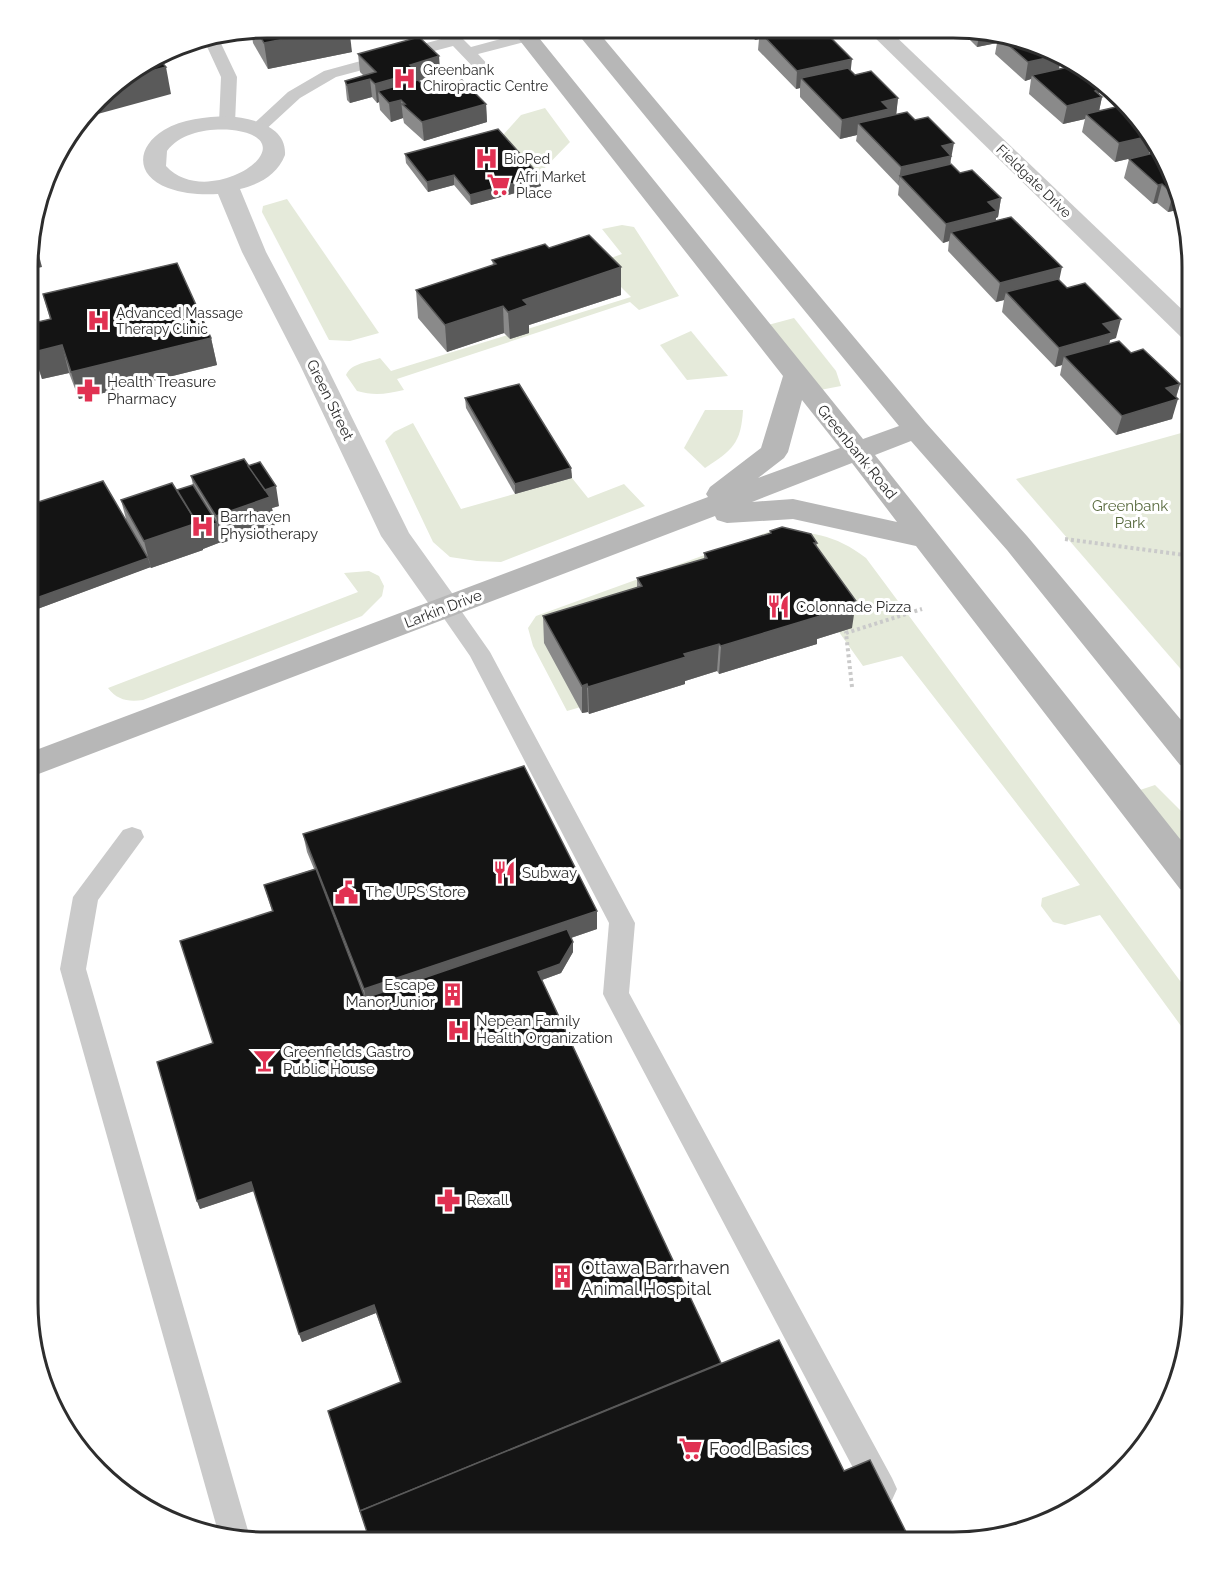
<svg xmlns="http://www.w3.org/2000/svg" width="1219" height="1569" viewBox="0 0 1219 1569" font-family="Raleway,sans-serif">
  <rect width="100%" height="100%" fill="#fff"/>
  <g fill="#e5eada">
    <path d="M545 108 570 142 536 177 503 135 521 115Z"/>
    <path d="M287 199 379 333 350 341 329 340 262 212 263 206Z"/>
    <path d="M622 225 634 227 679 296 639 310 630 302 397 379 404 390C387 394 374 396 357 391L346 375C351 363 369 362 380 358L391 371 631 297 597 263 622 254 602 229Z"/>
    <path d="M794 318 836 371 841 386 820 390 768 325Z"/>
    <path d="M691 331 728 376 687 380 660 345Z"/>
    <path d="M705 410H743C741 444 732 450 705 468L684 448Z"/>
    <path d="M413 423 461 509 572 478 588 498 624 484 645 506 501 562 477 561 450 557 433 542 385 441 394 432Z"/>
    <path d="M1192 430V682L1016 479Z"/>
    <path d="M771 531C809 531 835 534 866 558L1192 997V1041L1100 915 1065 925 1053 922 1041 906 1042 898 1080 885 902 656 863 666 839 632 567 711 533 646 528 628 536 616Z"/>
    <path d="M369 571 379 576 384 586 382 596 362 616 143 700C128 702 117 700 108 688L358 592 344 573Z"/>
    <path d="M1155 785 1192 822V855L1140 790Z"/>
  </g>
  <g fill="none" stroke-linecap="round" stroke-linejoin="round">
    <g stroke="#cacaca" stroke-width="4" stroke-dasharray="3 3" stroke-linecap="butt">
      <path d="M1065 539 1192 556"/>
      <path d="M852 687 846 633 922 609"/>
    </g>
    <g fill="#cacaca" fill-rule="evenodd">
      <path d="M527 32 532 34 535 37 532 40 478 54 490 67 488 70H476L453 46 336 77 300 98 262 133 256 134 248 129 288 92 324 71 456 35 461 37 471 47Z"/>
      <path d="M217 35 237 77 235 123 227 128 219 123 221 77 203 38Z"/>
      <path d="M447 599 455 602 490 652 635 923 629 993 892 1478 897 1489 892 1500 881 1505 870 1500 607 1002 603 994 609 923 470 656 436 607 439 602Z"/>
      <path d="M132 827 141 830 144 837 98 900 86 969 251 1541 219 1535 60 969 73 897 123 830Z"/>
    </g>
    <g fill="#cacaca" fill-rule="evenodd">
      <path d="M866 29H888L1192 319V341L1183 339Z"/>
      <path d="M227 116C250 118 287 125 285 155 277 175 260 184 240 189L266 252 326 365 409 533 462 607 458 614 447 618 436 614 381 536 300 365 242 252 218 194C202 195 184 194 168 188 135 176 136 147 164 130 182 119 206 117 227 116ZM232 130C315 140 209 213 166 166L167 151C181 132 210 128 232 130Z"/>
    </g>
    <path fill="#b7b7b7" fill-rule="evenodd" d="M510 28H531L863 439 899 426 573 28H595L926 423 1027 536 1192 733V768L1180 765 1007 550 911 441 875 455 1192 854V893L1180 889 916 546 793 519 727 523 717 520 715 516 28 778V753L708 497 706 494 710 487 761 448 783 376ZM802 400 840 448 758 478 784 458 788 452ZM852 463 897 522 793 499 752 502Z"/>
  </g>
  <g fill="#8a8a8a">
    <path d="M266 27 352 52 268 69 253 43 251 29Z"/>
    <path d="M744 28 822 29 851 71 855 75 898 98 896 114 951 162 950 164 960 173 1001 198 998 217 996 218V220L1059 280 1116 338 1110 340 1109 344 1131 353 1180 384 1176 398 1172 419 1116 435 1060 375 1062 365 1055 367 1002 312 1004 300 996 302 948 251 949 241 943 243 898 195 899 186 856 141 857 135 840 139 800 97V88L796 89 758 50 759 39 755 40Z"/>
    <path d="M959 29H984L1061 58 1059 69 1100 89 1099 95 1102 97 1099 111 1149 154 1115 162 1082 132 1085 119 1063 124 1029 94 1031 79 1025 81 995 54 997 43 977 47Z"/>
    <path d="M358 54 439 56 440 75 419 81 428 90 486 104 487 122 424 141 404 123 403 118 391 122 380 110 379 102 377 103 372 97 350 103 347 100 345 81 364 76 360 72Z"/>
    <path d="M1162 151 1184 205 1187 227 1179 220 1182 209 1168 212 1157 203 1153 204 1124 178 1129 159Z"/>
    <path d="M405 154 541 186 471 205 454 185 428 192 406 163Z"/>
    <path d="M549 248 621 295 529 325V333L510 339 504 333 447 352 418 318 416 290 493 265 492 260Z"/>
    <path d="M43 294 211 338 217 365 79 399 69 373 42 379 33 352 29 339V324L50 319Z"/>
    <path d="M465 398 571 468 572 478 515 494 466 408Z"/>
    <path d="M191 476 279 506 272 508 275 525 222 543 221 542 203 549V550L151 568 150 567 32 611 28 605 29 505 126 519 121 500 177 490 193 485Z"/>
    <path d="M770 531 817 543 816 547 852 628 817 639V644L719 674 717 671 685 681V684L589 714 588 712 582 713 544 643 543 616 637 588V578L704 559V553L770 534Z"/>
    <path d="M303 834 597 929 571 938 573 952 561 973 542 980 721 1363 844 1471 911 1542 400 1382 376 1313 302 1342 254 1191 200 1209 197 1201 213 1043 272 911 264 885 314 869 307 852Z"/>
  </g>
  <g fill="#5a5a5a">
    <path d="M343 27H349L352 52 268 69 264 43Z"/>
    <path d="M756 28 802 29 760 32 759 39 755 40Z"/>
    <path d="M980 29H984L1012 40 998 36 997 43 977 47Z"/>
    <path d="M439 56 440 75 378 91 379 102 377 103 375 84 410 65Z"/>
    <path d="M1056 56 1061 58 1058 73 1032 75 1031 79 1025 81 1028 62Z"/>
    <path d="M852 59 850 77 801 78 800 88 796 89 797 71Z"/>
    <path d="M166 67 171 94 83 118 109 86 120 79Z"/>
    <path d="M370 79 372 97 350 103 347 85Z"/>
    <path d="M1100 89 1098 98 1102 97 1098 116 1086 114 1085 119 1063 124 1067 106 1095 91Z"/>
    <path d="M898 98 896 117 858 123 857 135 840 139 842 120 882 102Z"/>
    <path d="M401 100 403 118 391 122 389 103Z"/>
    <path d="M486 104 487 122 424 141 422 122Z"/>
    <path d="M1150 136 1153 139 1149 154 1115 162 1119 143Z"/>
    <path d="M954 143 948 175 900 176 898 186 901 167 942 146Z"/>
    <path d="M454 175V185L428 192 427 182Z"/>
    <path d="M540 176 541 186 471 205 470 195Z"/>
    <path d="M1162 184 1157 203 1153 204 1158 185Z"/>
    <path d="M1179 192 1183 204 1182 209 1168 212 1173 194Z"/>
    <path d="M1001 198 998 217 996 218 994 230 951 232 949 241 943 243 946 224 988 202Z"/>
    <path d="M37 248 42 267 29 270V249Z"/>
    <path d="M621 267V295L529 325V333L510 339 508 312 523 300Z"/>
    <path d="M1062 267 1058 286 1006 292 1004 300 996 302 1000 283Z"/>
    <path d="M503 306 504 333 447 352 445 325Z"/>
    <path d="M1121 319 1116 338 1110 340 1107 352 1064 356 1062 365 1055 367 1059 348 1103 324Z"/>
    <path d="M211 338 217 365 79 399 71 372Z"/>
    <path d="M62 345 69 373 42 379 34 352Z"/>
    <path d="M1180 384 1175 400 1178 399 1172 419 1116 435 1122 416 1166 388Z"/>
    <path d="M571 468 572 478 515 494V484Z"/>
    <path d="M276 486 279 506 272 508 275 525 222 543 216 516 261 491Z"/>
    <path d="M197 523H217L221 542 203 549V550L151 568 144 541Z"/>
    <path d="M148 558 151 567 32 611 28 601Z"/>
    <path d="M856 601 852 628 817 639V644L719 674 721 646 818 612Z"/>
    <path d="M719 644 717 671 685 681V684L589 714 588 687 684 654Z"/>
    <path d="M587 684 588 712 582 713V686Z"/>
    <path d="M597 911V929L367 1007 364 989Z"/>
    <path d="M573 942V952L561 973 539 981 538 972Z"/>
    <path d="M251 1182 254 1191 200 1209 197 1201Z"/>
    <path d="M374 1305 376 1313 302 1342 299 1334Z"/>
  </g>
  <g fill="#141414" stroke="#5a5a5a" stroke-width="1.5">
    <path d="M266 27H343L264 43 256 29Z"/>
    <path d="M775 28 822 29 852 59 797 71 760 32Z"/>
    <path d="M1001 35 1056 56 1028 62 998 36Z"/>
    <path d="M419 37 439 56 410 65 417 72 375 84 370 79 347 85 345 81 376 72 358 54Z"/>
    <path d="M158 58 166 67 120 79Z"/>
    <path d="M1073 66 1100 89 1095 91 1102 97 1067 106 1032 75Z"/>
    <path d="M848 68 855 75 871 71 898 98 882 102 889 109 842 120 801 78Z"/>
    <path d="M418 80 428 90 462 80 486 104 422 122 402 104H405L401 100 389 103 378 91Z"/>
    <path d="M1120 106 1128 112 1150 136 1119 143 1086 114Z"/>
    <path d="M907 112 915 120 928 117 954 143 942 146 951 156 901 167 858 123Z"/>
    <path d="M498 129 540 176 470 195 454 175 427 182 405 154Z"/>
    <path d="M1162 151 1179 192 1173 194 1162 184 1158 185 1129 159Z"/>
    <path d="M951 164 960 173 972 170 1001 198 988 202 997 211 946 224 900 176Z"/>
    <path d="M1011 217 1062 267 1000 283 951 232Z"/>
    <path d="M31 230 37 248 29 249V235Z"/>
    <path d="M589 235 621 267 523 300 528 305 508 312 503 306 445 325 416 290 496 264 492 260 545 244 549 248Z"/>
    <path d="M177 263 211 338 71 372 62 345 34 352 29 337V324L51 319 43 294Z"/>
    <path d="M1058 279 1067 288 1085 283 1121 319 1103 324 1112 333 1059 348 1006 292Z"/>
    <path d="M1119 341 1131 353 1143 349 1180 384 1166 388 1178 399 1122 416 1064 356Z"/>
    <path d="M519 384 571 468 515 484 465 398Z"/>
    <path d="M244 459 270 497 216 516 191 476Z"/>
    <path d="M260 462 276 486 265 490 248 466Z"/>
    <path d="M103 481 148 558 28 601 29 505Z"/>
    <path d="M172 483 197 523 144 541 121 500Z"/>
    <path d="M193 485 217 523 198 529 197 523 177 490Z"/>
    <path d="M782 527 811 534 817 543H814L856 601 818 612 820 616 721 646 719 644 684 654 686 657 588 687 587 684 582 686 543 616 642 586 637 578 707 558 704 553 771 533 770 531Z"/>
    <path d="M524 766 597 911 364 989 303 834Z"/>
    <path d="M316 869 365 998 567 929 573 942 560 964 538 972 721 1363 360 1511 328 1411 401 1382 374 1305 299 1334 251 1182 197 1201 157 1062 213 1043 180 941 273 911 264 885Z"/>
    <path d="M779 1340 844 1471 870 1460 911 1542 370 1541 360 1511Z"/>
  </g>
  <defs>
    <symbol id="hospital-bare" viewBox="-9 -9 18 18"><path d="M-5-5h3v3.5h4V-5h3V5h-3V1.5h-4V5h-3Z" fill="#e13152" stroke="#fff" stroke-width="2.5" paint-order="stroke"/></symbol>
    <symbol id="supermarket-bare" viewBox="-9 -9 18 18"><path d="M-6-5.5h2.5l.6 2H6L4.5 2H-2.5L-4.4-4H-6ZM-1.5 3.2a1.3 1.3 0 1 0 .1 0ZM3 3.2a1.3 1.3 0 1 0 .1 0Z" fill="#e13152" stroke="#fff" stroke-width="2.5" paint-order="stroke"/></symbol>
    <symbol id="pharmacy-bare" viewBox="-9 -9 18 18"><path d="M-2-6h4v4h4v4h-4v4h-4v-4h-4v-4h4Z" fill="#e13152" stroke="#fff" stroke-width="2.5" paint-order="stroke"/></symbol>
    <symbol id="restaurant-bare" viewBox="-9 -9 18 18"><path d="M-5-6h1v4h1v-4h1v4h1v-4h1v5L-1.5 .5V6h-2V.5L-5-1ZM5-6V6H3V1.5H1.5Q1.5-4 5-6Z" fill="#e13152" stroke="#fff" stroke-width="2.5" paint-order="stroke"/></symbol>
    <symbol id="civic-bare" viewBox="-9 -9 18 18"><path d="M-.6-6.5H3V-4.5H.6V-3L4-1V1h2V6H-6V1h2V-1L-.6-3ZM-1.2 2.5V6h2.4V2.5Z" fill="#e13152" stroke="#fff" stroke-width="2.5" paint-order="stroke"/></symbol>
    <symbol id="building-bare" viewBox="-9 -9 18 18"><path d="M-4-6H4V6H1V3H-1V6H-4ZM-2.5-4.3h1.7v1.8h-1.7ZM.8-4.3h1.7v1.8H.8ZM-2.5-1h1.7V.8h-1.7ZM.8-1h1.7V.8H.8Z" fill="#e13152" stroke="#fff" stroke-width="2.5" paint-order="stroke"/></symbol>
    <symbol id="bar-bare" viewBox="-9 -9 18 18"><path d="M-6-5H6L.8 .8V4.5H3.5V6h-7V4.5H-.8V.8Z" fill="#e13152" stroke="#fff" stroke-width="2.5" paint-order="stroke"/></symbol>
  </defs>
  <g fill-rule="evenodd">
    <use href="#hospital-bare" x="388" y="62" width="33" height="33"/>
    <use href="#hospital-bare" x="470" y="142" width="33" height="33"/>
    <use href="#supermarket-bare" x="482" y="168" width="33" height="33"/>
    <use href="#hospital-bare" x="82" y="304" width="33" height="33"/>
    <use href="#pharmacy-bare" x="72" y="374" width="33" height="33"/>
    <use href="#hospital-bare" x="186" y="510" width="33" height="33"/>
    <use href="#restaurant-bare" x="762" y="590" width="33" height="33"/>
    <use href="#restaurant-bare" x="488" y="856" width="33" height="33"/>
    <use href="#civic-bare" x="330" y="876" width="33" height="33"/>
    <use href="#building-bare" x="436" y="978" width="33" height="33"/>
    <use href="#hospital-bare" x="442" y="1014" width="33" height="33"/>
    <use href="#bar-bare" x="248" y="1044" width="33" height="33"/>
    <use href="#pharmacy-bare" x="432" y="1184" width="33" height="33"/>
    <use href="#building-bare" x="546" y="1260" width="33" height="33"/>
    <use href="#supermarket-bare" x="674" y="1432" width="33" height="33"/>
  </g>
  <g text-anchor="middle" dominant-baseline="central" stroke-width="6" stroke-linejoin="round" paint-order="stroke">
    <g font-size="14" fill="#2d2d2d" stroke="#fff" text-anchor="start">
      <text x="423" y="70">Greenbank<tspan x="423" dy="16">Chiropractic Centre</tspan></text>
      <text x="504" y="159">BioPed</text>
      <text x="516" y="177">Afri Market<tspan x="516" dy="16">Place</tspan></text>
      <text x="116" y="313">Advanced Massage<tspan x="116" dy="16">Therapy Clinic</tspan></text>
    </g>
    <g font-size="14" fill="#2d2d2d" stroke="#fff">
      <text transform="translate(1034 181) rotate(44)">Fieldgate Drive</text>
    </g>
    <g font-size="15" fill="#2d2d2d" stroke="#fff" text-anchor="start">
      <text x="107" y="382">Health Treasure<tspan x="107" dy="17">Pharmacy</tspan></text>
      <text x="220" y="517">Barrhaven<tspan x="220" dy="17">Physiotherapy</tspan></text>
      <text x="796" y="607">Colonnade Pizza</text>
      <text x="522" y="873">Subway</text>
      <text x="365" y="892">The UPS Store</text>
      <text x="435" y="985" text-anchor="end">Escape<tspan x="435" dy="17">Manor Junior</tspan></text>
      <text x="476" y="1021">Nepean Family<tspan x="476" dy="17">Health Organization</tspan></text>
      <text x="283" y="1052">Greenfields Gastro<tspan x="283" dy="17">Public House</tspan></text>
      <text x="467" y="1200">Rexall</text>
    </g>
    <g font-size="15" fill="#2d2d2d" stroke="#fff">
      <text transform="translate(330 400) rotate(64)">Green Street</text>
      <text transform="translate(857 452) rotate(51)">Greenbank Road</text>
      <text transform="translate(443 609) rotate(-21)">Larkin Drive</text>
    </g>
    <g font-size="15" fill="#55673b" stroke="#fff">
      <text x="1130" y="506">Greenbank<tspan x="1130" dy="17">Park</tspan></text>
    </g>
    <g font-size="18" fill="#2d2d2d" stroke="#fff" text-anchor="start">
      <text x="581" y="1267">Ottawa Barrhaven<tspan x="581" dy="21">Animal Hospital</tspan></text>
      <text x="709" y="1448">Food Basics</text>
    </g>
  </g>
  <path d="M0 0H1219V1569H0ZM267 38H953A229 229 0 0 1 1182 267V1303A229 229 0 0 1 953 1532H267A229 229 0 0 1 38 1303V267A229 229 0 0 1 267 38Z" fill="#fff" fill-rule="evenodd"/>
  <path fill="none" stroke="#2d2d2d" stroke-width="3" d="M267 38H953A229 229 0 0 1 1182 267V1303A229 229 0 0 1 953 1532H267A229 229 0 0 1 38 1303V267A229 229 0 0 1 267 38Z"/>
</svg>
